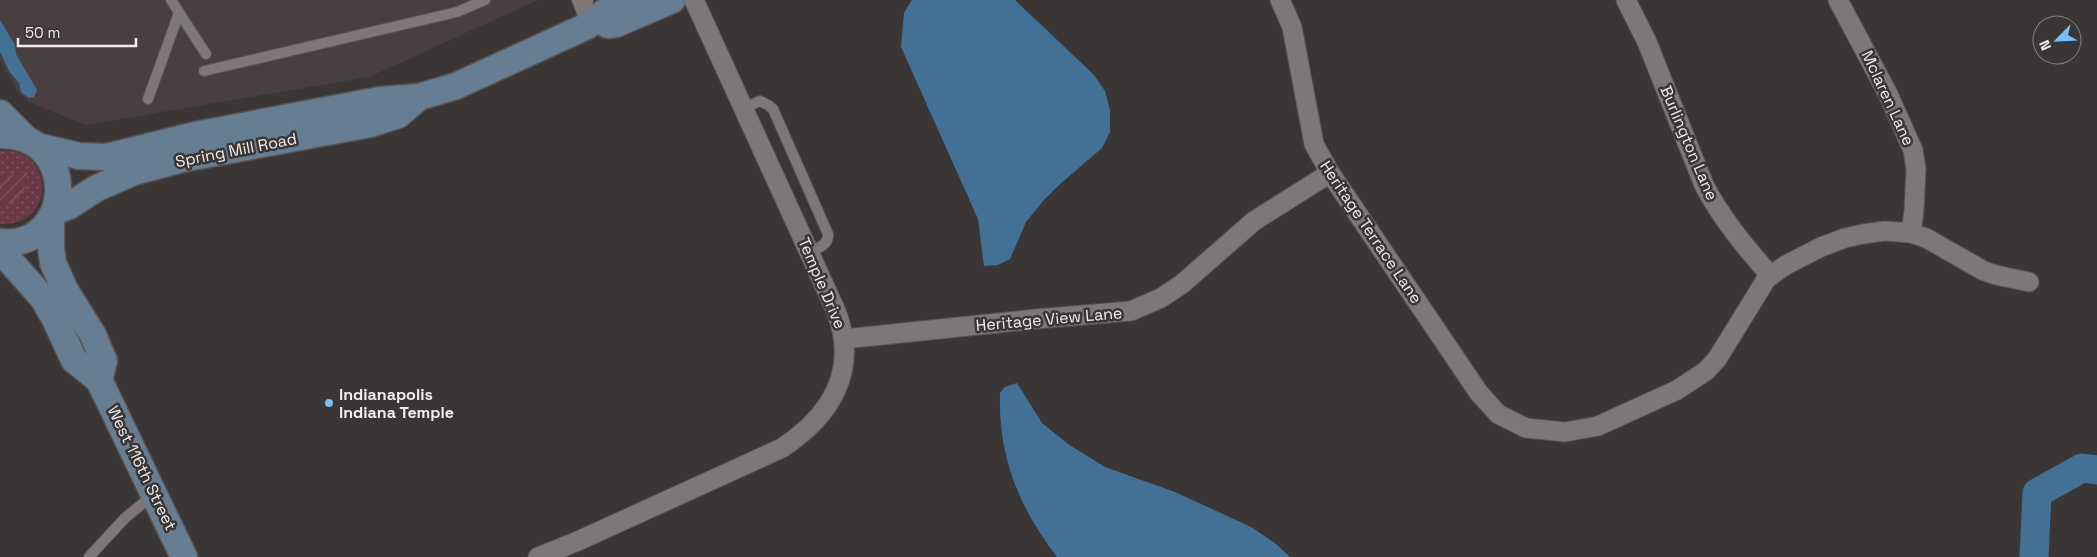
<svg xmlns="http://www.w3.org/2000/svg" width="2097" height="557" viewBox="0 0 2097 557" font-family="'Space Grotesk',sans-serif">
  <defs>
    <pattern id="grass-dots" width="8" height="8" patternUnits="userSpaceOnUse" patternTransform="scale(1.25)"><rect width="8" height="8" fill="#693a46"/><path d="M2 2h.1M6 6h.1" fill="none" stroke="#7f5761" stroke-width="1.8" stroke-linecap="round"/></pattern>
    <pattern id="garden-furrows" width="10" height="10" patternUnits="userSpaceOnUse" patternTransform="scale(1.25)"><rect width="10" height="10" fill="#693a46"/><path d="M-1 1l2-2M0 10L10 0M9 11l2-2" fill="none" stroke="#7f5761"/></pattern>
  </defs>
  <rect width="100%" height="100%" fill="#3a3636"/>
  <path fill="#493f41" d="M0 0H538L369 77 85 125 30 102 18 92 0 60Z"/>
  <path fill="url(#grass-dots)" d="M0 151C54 145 58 227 0 224Z"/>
  <path fill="url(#garden-furrows)" d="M27 171C29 189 17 203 0 207V179Z"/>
  <g fill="#437195">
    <path d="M912 0H1015L1094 75 1105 91 1110 110V132L1102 148 1060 184 1043 201 1026 222 1010 259 998 265 984 266 978 219 901 47 904 13Z"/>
    <path d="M0 20 15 45 16 54 37 90 34 97 29 98 21 92 19 83 9 71 0 52Z"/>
    <path d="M1017 383 1042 423 1068 444 1105 467 1175 492 1251 527 1275 543 1290 557H1057C1019 508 998 456 1000 393L1005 387Z"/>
  </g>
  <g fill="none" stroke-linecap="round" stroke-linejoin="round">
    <path stroke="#437195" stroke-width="29" d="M2034 557 2037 493 2082 468 2097 470"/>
    <defs>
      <g id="lane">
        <path d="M171 0 206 54"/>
        <path d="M577 0 587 25"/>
        <path d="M587 22 588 0"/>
        <path d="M204 71 457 12 485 0"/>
        <path d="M148 99 179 13"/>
        <path d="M744 108 760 101 768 105 773 109 828 234C829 245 818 248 809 252"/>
        <path d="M89 557 125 518 153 495"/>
      </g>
      <g id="street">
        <path d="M1280 0 1292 27 1314 144 1330 173 1479 393 1498 414 1526 428 1565 432 1598 426 1677 390 1706 371 1717 359 1767 278 1786 265 1821 247 1845 238 1863 234 1885 231 1911 233 1926 238 1984 271 1996 275 2029 282"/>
        <path d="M1626 0 1647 42 1704 185C1722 219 1745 247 1771 276"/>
        <path d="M1838 0 1888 94 1913 150 1916 169 1914 211 1911 233"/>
        <path d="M844 339 1036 319 1131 311 1161 298 1182 284 1254 221 1330 173"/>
        <path d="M538 557 578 541 782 448C832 415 859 370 836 311L694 0"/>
      </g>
      <g id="secondary">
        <path d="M608 25 616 24 672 0"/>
        <path d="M0 113 25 138"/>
        <path d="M0 135C81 134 74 250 0 242"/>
        <path d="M41 147 79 156 106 157 195 135 380 100 419 97 456 86 587 26 610 8 628 0"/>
        <path d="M54 212 69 206 97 188 134 172 182 159 370 124 398 115 418 98"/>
        <path d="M51 217V248L53 263 65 290 93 335 104 361 99 380"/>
        <path d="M0 250 43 298 55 319 74 360 99 380 184 557"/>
      </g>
    </defs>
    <use href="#lane" stroke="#575354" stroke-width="12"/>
    <use href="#street" stroke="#575354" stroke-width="21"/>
    <use href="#secondary" stroke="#575354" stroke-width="29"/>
    <use href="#lane" stroke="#7d7778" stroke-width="10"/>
    <use href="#street" stroke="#7d7778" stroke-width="19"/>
    <use href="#secondary" stroke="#677d91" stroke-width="26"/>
  </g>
  <circle fill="#78bff8" stroke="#3a3636" stroke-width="2" cx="329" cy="403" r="5"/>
  <g text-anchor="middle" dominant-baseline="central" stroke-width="5" stroke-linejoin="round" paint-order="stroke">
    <g font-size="16" fill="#f0edee" stroke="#3a3636">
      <text transform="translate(1888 98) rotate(65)">Mclaren Lane</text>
      <text transform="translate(1689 143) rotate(67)">Burlington Lane</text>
      <text transform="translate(236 150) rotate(-11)">Spring Mill Road</text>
      <text transform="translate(1371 232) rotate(56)">Heritage Terrace Lane</text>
      <text transform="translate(822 283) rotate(67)">Temple Drive</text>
      <text transform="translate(1049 319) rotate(-5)">Heritage View Lane</text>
      <text transform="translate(142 468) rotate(64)">West 116th Street</text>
    </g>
    <g font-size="16" font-weight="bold" fill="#f0edee" stroke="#3a3636" text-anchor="start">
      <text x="339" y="394">Indianapolis<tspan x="339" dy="18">Indiana Temple</tspan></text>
    </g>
  </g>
  <g transform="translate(2057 40) rotate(246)"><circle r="24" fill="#3a3636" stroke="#837f80"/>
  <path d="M0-4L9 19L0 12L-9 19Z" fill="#78bff8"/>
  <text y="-8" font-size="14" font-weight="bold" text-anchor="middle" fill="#f0edee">N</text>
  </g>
  <path d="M18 38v8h118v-8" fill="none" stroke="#f0edee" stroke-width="2.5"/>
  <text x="25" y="38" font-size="15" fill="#f0edee" stroke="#3a3636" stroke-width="4" paint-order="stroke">50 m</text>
</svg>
